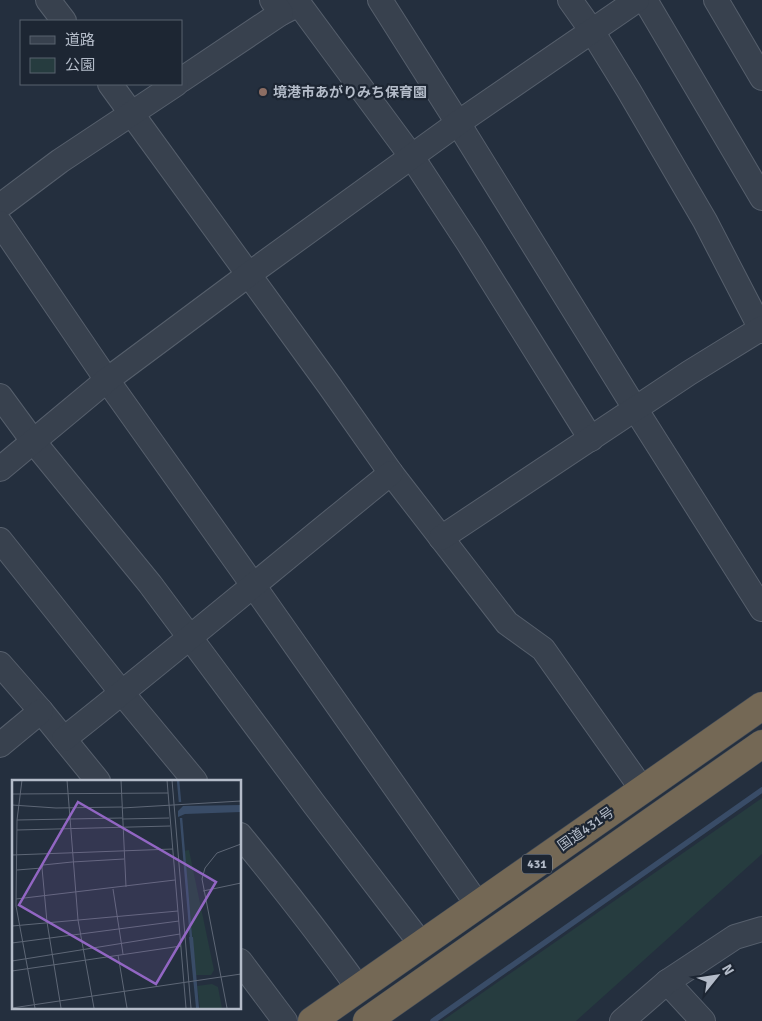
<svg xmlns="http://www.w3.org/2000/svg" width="762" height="1021" viewBox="0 0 762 1021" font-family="Signika,'Noto Sans JP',sans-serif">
  <rect width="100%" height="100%" fill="#242f3e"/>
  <path fill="#263c3f" d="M762 798V854L576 1021H442Z"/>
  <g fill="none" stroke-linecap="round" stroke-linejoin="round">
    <path stroke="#394c67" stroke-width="5.5" d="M433 1021 762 790"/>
    <defs>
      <g id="minor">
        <path d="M48 0 64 21"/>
        <path d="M380 0 458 123 636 410 762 609"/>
        <path d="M570 0 592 31 629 91 705 221 762 331"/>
        <path d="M645 0 762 198"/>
        <path d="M716 0 762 78"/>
        <path d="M281 13 299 4 412 157 469 244 591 439"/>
        <path d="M181 80 281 13 272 0"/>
        <path d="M110 84 329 385 391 473 507 623 543 649 642 789"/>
        <path d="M0 206 60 161 176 84"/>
        <path d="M0 223 107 380 253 585 478 905"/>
        <path d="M0 396 33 441 150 584 314 804 422 945"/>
        <path d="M0 469 107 380 248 275 458 123 637 0"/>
        <path d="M441 538 689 373 762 328"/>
        <path d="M0 540 122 693 195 781"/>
        <path d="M0 664 41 711 98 781"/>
        <path d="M64 739C174 652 282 561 391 473"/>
        <path d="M0 745 41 711"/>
        <path d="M240 835C281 885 321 936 359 989"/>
        <path d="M240 961 285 1021"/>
        <path d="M667 982 703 1021"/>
        <path d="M622 1021 667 982 735 937 762 929"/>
      </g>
      <g id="highway">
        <path d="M312 1021 762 706"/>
        <path d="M367 1021 762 744"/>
      </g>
    </defs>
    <use href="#minor" stroke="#565f6c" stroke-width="26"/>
    <use href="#highway" stroke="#434c59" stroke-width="29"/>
    <use href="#minor" stroke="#38414e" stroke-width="24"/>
    <use href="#highway" stroke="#746855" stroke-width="28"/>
  </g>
  <circle fill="#8d6e63" stroke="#1d2633" stroke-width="2" cx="263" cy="92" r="5"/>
  <g text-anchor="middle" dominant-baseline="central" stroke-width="4.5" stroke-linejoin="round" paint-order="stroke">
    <rect fill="#1d2633" stroke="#878f9c" stroke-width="1" x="522" y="854.5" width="30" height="19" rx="4"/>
    <g font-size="12" font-weight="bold" fill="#b4bcc9">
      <text x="537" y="864">431</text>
    </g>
    <g font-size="14" font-weight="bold" fill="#b4bcc9" stroke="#1d2633" text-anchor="start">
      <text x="273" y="92">境港市あがりみち保育園</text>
    </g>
    <g font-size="14" fill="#b4bcc9" stroke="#1d2633">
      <text transform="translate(586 829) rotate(-35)">国道431号</text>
    </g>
  </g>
  <g transform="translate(12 780)">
    <rect width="229" height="229" fill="#242f3e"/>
    <path d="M177 70 202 190 199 195H184L172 71ZM200 204 206 207 210 228H188L185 206Z" fill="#263c3f"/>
    <path d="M229 25V32L173 34 166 37V31L171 26ZM177 157H181L187 228H184Z" fill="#394c67"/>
    <path fill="none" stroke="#394c67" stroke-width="2.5" d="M166 0 168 22M169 38 179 158"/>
    <path fill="none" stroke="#5e6776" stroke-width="1" d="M10 0 5 40 4 126 23 228M55 0 66 140 82 228M109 0 114 107M155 0 174 228M160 0 179 228M0 14 156 13M0 25 44 28 110 27M110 28 229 21M110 39 157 38M5 40 110 38M5 50 158 46M0 75 161 69M30 88 31 85 60 82 112 79M5 90 30 88 35 142 49 228M101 109 111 174M191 111 229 103M4 119 163 100M0 146 166 131M0 163 167 141M106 175 115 228M0 181 168 154M0 191 169 166M0 228 229 194M215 228 190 99 193 88 205 73 229 64"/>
    <path fill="#9266c3" fill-opacity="0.15" stroke="#9266c3" stroke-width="2.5" d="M66 22 204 102 144 204 7 125Z"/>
    <rect width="229" height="229" fill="none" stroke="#b4bcc9" stroke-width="2.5"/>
  </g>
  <rect x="20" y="20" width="162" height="65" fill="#1d2633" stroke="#59626f"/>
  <rect x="30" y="36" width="25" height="8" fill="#38414e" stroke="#59626f"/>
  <text x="65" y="45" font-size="15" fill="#b4bcc9">道路</text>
  <rect x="30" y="58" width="25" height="15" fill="#263c3f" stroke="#59626f"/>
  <text x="65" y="70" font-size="15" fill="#b4bcc9">公園</text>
  <g transform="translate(717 976) rotate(60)" stroke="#1d2633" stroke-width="4" paint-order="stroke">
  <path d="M0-4L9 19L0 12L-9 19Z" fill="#b4bcc9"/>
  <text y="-8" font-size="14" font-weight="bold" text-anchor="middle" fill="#b4bcc9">N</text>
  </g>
</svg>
